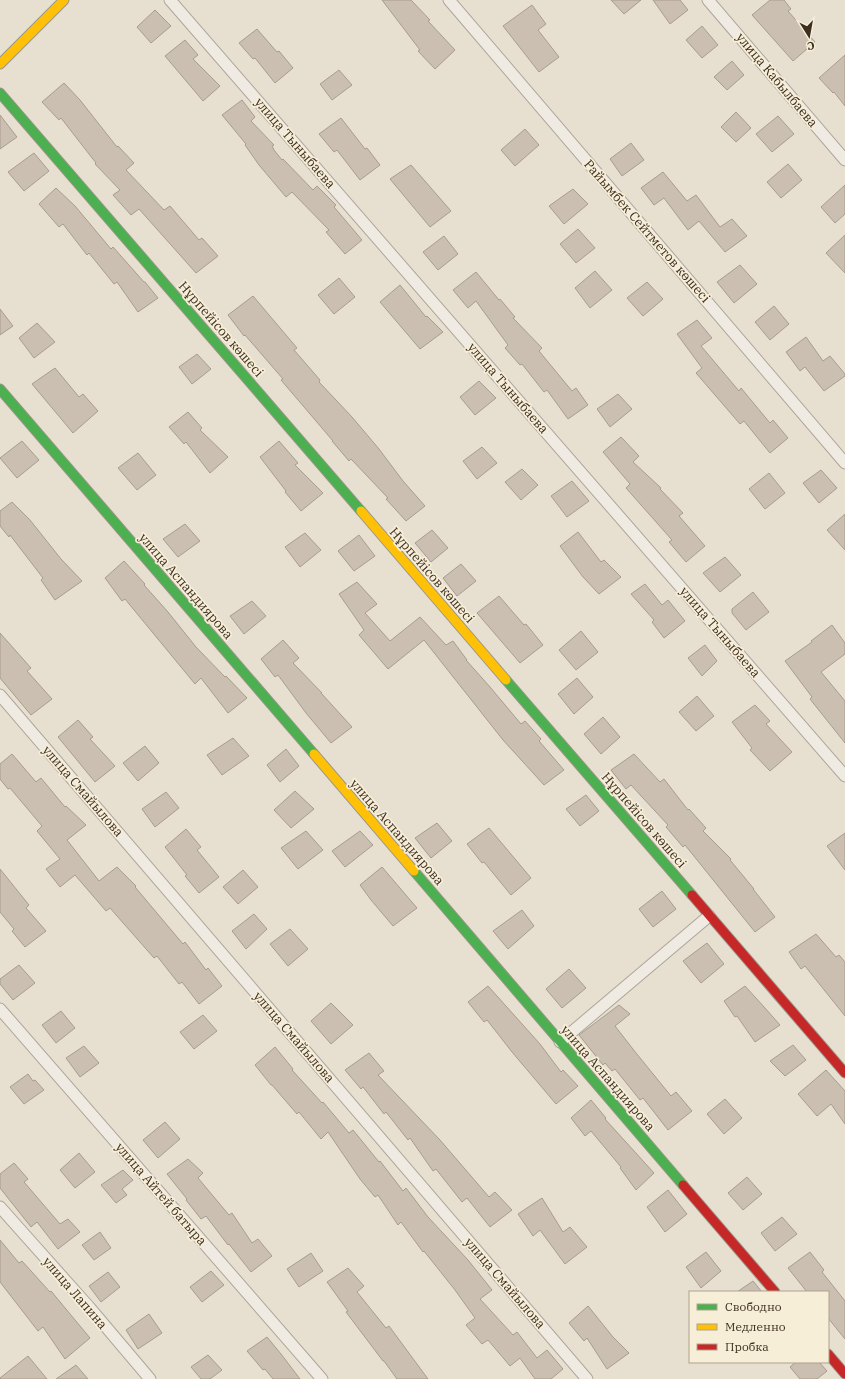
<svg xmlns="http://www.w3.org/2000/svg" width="845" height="1379" viewBox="0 0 845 1379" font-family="'IBM Plex Serif',serif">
  <rect width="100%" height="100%" fill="#e7e0d1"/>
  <g fill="#cbbfb2" stroke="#a89c90">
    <path d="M382 0H411L430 20 428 21 455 50 435 69 418 51 420 50Z"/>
    <path d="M611 0H641L624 14Z"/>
    <path d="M653 0H680L688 10 670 24Z"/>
    <path d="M770 0H784L791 9 788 11 815 42 793 61 752 15Z"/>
    <path d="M532 5 546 24 538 30 559 57 539 72 503 26Z"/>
    <path d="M155 10 171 26 151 43 137 27Z"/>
    <path d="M702 26 718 45 702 58 686 40Z"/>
    <path d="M257 29 277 52 279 51 293 68 275 83 255 58 253 59 239 43Z"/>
    <path d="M185 40 198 55 193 59 220 86 203 101 165 56Z"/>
    <path d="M845 55V106L834 92 833 93 819 78Z"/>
    <path d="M732 61 744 75 727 90 714 77Z"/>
    <path d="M339 70 352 85 332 100 320 84Z"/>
    <path d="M64 83 80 100 117 147 118 146 134 163 126 170 164 210 170 206 199 240 202 238 218 256 196 273 139 209 131 215 113 195 120 190 95 164 96 163 61 118 59 120 42 102Z"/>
    <path d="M242 100 255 117 251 121 274 145 272 146 274 150 282 160 283 159 313 190 317 186 336 205 334 207 362 240 345 254 326 232 329 230 292 192 286 197 259 165 245 145 246 144 222 115Z"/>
    <path d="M736 112 751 128 736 142 721 127Z"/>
    <path d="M0 115 17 137 0 149Z"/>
    <path d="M778 116 794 134 772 152 756 134Z"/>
    <path d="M341 118 365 149 367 148 380 165 360 180 337 150 334 152 319 134Z"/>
    <path d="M525 129 539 145 515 166 501 150Z"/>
    <path d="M631 143 644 160 622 176 610 159Z"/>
    <path d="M34 153 49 171 24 191 8 172Z"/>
    <path d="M788 164 802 180 781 198 767 182Z"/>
    <path d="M411 165 451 211 430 227 390 179Z"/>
    <path d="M663 172 687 201 696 195 720 227 732 219 747 236 725 252 699 221 688 230 664 198 654 205 641 188Z"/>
    <path d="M845 185V214L835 223 821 207Z"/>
    <path d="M56 188 75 206 111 249 113 247 144 282H145L158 298 138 312 117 282 114 284 89 253 87 255 63 224 59 227 39 204Z"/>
    <path d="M573 189 588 204 564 224 549 206Z"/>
    <path d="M578 229 595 248 576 263 560 244Z"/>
    <path d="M845 235V273L826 253Z"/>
    <path d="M444 236 458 254 438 270 423 252Z"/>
    <path d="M740 265 757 284 734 303 717 282Z"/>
    <path d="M595 271 612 290 590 308 575 288Z"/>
    <path d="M476 272 499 300 500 299 515 317 513 318 542 348 539 351 572 391 576 388 588 405 568 419 547 390 544 392 522 364 520 365 505 348 508 345 476 301 468 308 453 290Z"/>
    <path d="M339 278 355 297 334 314 318 295Z"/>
    <path d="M647 282 663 299 643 316 627 298Z"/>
    <path d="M400 285 426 317 427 316 443 332 420 349 380 302Z"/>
    <path d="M253 296 297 348 294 350 320 380 319 382 352 417 379 449 403 481 425 506 406 521 386 499 388 498 351 459 349 461 332 441H333L281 380 283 379 245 335 244 336 228 315Z"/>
    <path d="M774 306 789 324 770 340 755 322Z"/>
    <path d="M0 309 13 326 0 335Z"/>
    <path d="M697 320 712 338 701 346 739 391 741 388 770 423 773 420 788 438 770 453 744 421 740 424 696 373 702 368 677 334Z"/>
    <path d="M37 323 55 342 34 358 19 338Z"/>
    <path d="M806 337 823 361 830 356 845 374V376L824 391 805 367 800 371 786 352Z"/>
    <path d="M197 354 211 369 192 384 179 367Z"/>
    <path d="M55 368 79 397 83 394 98 411 73 433 32 384Z"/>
    <path d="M479 381 496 398 475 415 460 397Z"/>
    <path d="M618 394 632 409 610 427 597 409Z"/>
    <path d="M188 412 202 428 200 430 228 457 210 473 186 442 184 444 169 427Z"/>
    <path d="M621 437 639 456 633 462 661 488 660 489 683 513 679 516 705 546 686 562 669 542 672 540 626 488 630 484 603 452Z"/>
    <path d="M22 441 39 460 17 478 0 458Z"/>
    <path d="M279 441 298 463 295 465 323 493 301 511 285 492 286 491 260 457Z"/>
    <path d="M482 447 497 463 477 479 463 461Z"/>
    <path d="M138 453 156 475 137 490 118 468Z"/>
    <path d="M522 469 538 485 521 500 505 482Z"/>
    <path d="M821 470 837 488 819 503 803 483Z"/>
    <path d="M769 473 785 493 765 509 749 489Z"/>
    <path d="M572 481 589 501 567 517 551 496Z"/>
    <path d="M12 502 30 520 61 559 82 581 55 600 41 580 43 578 10 535 9 537 0 526V511Z"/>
    <path d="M845 514V550L827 530Z"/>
    <path d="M185 524 200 541 178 557 163 539Z"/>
    <path d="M432 530 448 548 431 562 415 543Z"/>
    <path d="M578 532 601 562 604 560 621 577 599 594 583 577 560 546Z"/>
    <path d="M305 533 321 550 300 567 285 547Z"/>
    <path d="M359 535 375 556 354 571 338 551Z"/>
    <path d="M725 557 741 575 720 592 703 573Z"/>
    <path d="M124 561 145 584 144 585 168 612 196 647 225 677 226 676 247 698 228 713 201 678 195 684 125 599 122 601 105 578Z"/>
    <path d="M461 564 476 581 457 596 443 578Z"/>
    <path d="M357 582 377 604 365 613 390 641 420 617 446 645 453 641 467 660H466L490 687 521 724 525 721 541 739 539 741 564 770 544 785 503 740 424 640 388 669 359 635 364 630 339 594Z"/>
    <path d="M645 584 662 605 668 600 685 621 664 638 652 622 654 620 631 594Z"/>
    <path d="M753 592 769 612 746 630 732 613V609Z"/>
    <path d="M499 596 524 625 526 624 543 645 520 663 477 613Z"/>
    <path d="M252 601 266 616 244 634 230 616Z"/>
    <path d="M832 625 845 643V654L821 672 845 701V743L810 699 812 697 785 661 812 642 811 641Z"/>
    <path d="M581 631 598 652 576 670 559 650Z"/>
    <path d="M0 633 31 668 27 671 52 699 31 715 0 678Z"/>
    <path d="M283 640 299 658 293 663 322 693H321L352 727 331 743 306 713 278 675 275 677 261 659Z"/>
    <path d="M705 645 717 661 702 676 688 658Z"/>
    <path d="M577 678 593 697 574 714 558 694Z"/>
    <path d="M697 696 714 716 696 731 679 712Z"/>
    <path d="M755 705 770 721 766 724 792 752 770 771 750 750 752 748 732 722Z"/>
    <path d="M603 717 620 737 601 754 584 734Z"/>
    <path d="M78 720 93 737 90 739 115 766 95 782 58 737Z"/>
    <path d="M233 738 249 756 222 775 207 755Z"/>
    <path d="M145 746 159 763 138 781 123 763Z"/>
    <path d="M286 749 299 766 280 782 267 765Z"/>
    <path d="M12 754 36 782 41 778 65 807 66 806 86 825 67 840 99 881 117 867 136 886 135 887 183 944 185 942 206 970 208 968 222 986 199 1004 182 982 179 984 157 956 154 958 110 908 106 911 75 875 60 887 46 869 60 859 37 831 42 826 10 788 8 789 0 779V764Z"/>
    <path d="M634 754 660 782 664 779 688 810 689 809 706 828 703 831 731 859 730 860 754 889H753L775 917 755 932 685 845 683 847 666 827 668 825 631 785 626 789 611 770Z"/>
    <path d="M295 791 314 809 291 828 274 810Z"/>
    <path d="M166 792 179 808 155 827 142 809Z"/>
    <path d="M586 795 599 811 580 826 566 809Z"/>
    <path d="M437 823 452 841 431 858 415 838Z"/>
    <path d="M489 828 531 878 511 895 484 862 482 863 467 844Z"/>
    <path d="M186 829 201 847 197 850 219 877 199 893 185 876 187 875 165 847Z"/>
    <path d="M306 831 323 850 298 869 281 848Z"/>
    <path d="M360 831 373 845 345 867 332 851Z"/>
    <path d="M845 833V870L827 846Z"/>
    <path d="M382 867 417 908 393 926 371 900 360 885Z"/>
    <path d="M0 869 29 905 26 908 46 931 25 947 12 931 14 929 0 912Z"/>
    <path d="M243 870 258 887 238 904 223 887Z"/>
    <path d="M662 891 676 909 653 927 639 909Z"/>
    <path d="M522 910 534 926 508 949 493 931Z"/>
    <path d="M254 914 267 929 246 949 232 931Z"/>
    <path d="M290 929 308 949 288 966 270 944Z"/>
    <path d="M816 934 836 957 839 955 845 962V1016L805 966 801 969 789 952Z"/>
    <path d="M707 943 724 964 701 983 683 961Z"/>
    <path d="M19 965 35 983 13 1000 0 984V979Z"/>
    <path d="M569 969 586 988 562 1008 546 989Z"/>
    <path d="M488 986 540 1044 561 1072 563 1070 578 1086 556 1104 512 1052 487 1020 484 1022 468 1002Z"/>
    <path d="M745 986 765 1008 780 1025 755 1042 737 1016 735 1017 724 1001Z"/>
    <path d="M331 1003 353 1025 331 1044 311 1021Z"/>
    <path d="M619 1005 630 1014 615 1026 636 1053 671 1096 676 1092 692 1111 668 1130 643 1098 640 1100 615 1069 612 1071 605 1063 603 1065 579 1035Z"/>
    <path d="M61 1011 75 1028 56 1043 42 1025Z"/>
    <path d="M203 1015 217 1031 194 1049 180 1032Z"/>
    <path d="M793 1045 806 1060 785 1076 770 1061Z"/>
    <path d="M84 1046 99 1063 80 1077 66 1058Z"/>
    <path d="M275 1047 293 1069 292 1070 322 1103 323 1102 349 1133 353 1130 379 1162 380 1161 403 1191 406 1188 428 1217 468 1260 492 1290 480 1299 513 1335 517 1332 537 1358 547 1350 563 1369 551 1379H535L520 1358 510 1366 488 1340 482 1344 466 1325 475 1318 455 1290 424 1251 423 1252 401 1222 398 1225 378 1195 375 1197 360 1179 328 1132 321 1139 299 1112 297 1114 272 1085H271L255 1065Z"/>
    <path d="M369 1053 384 1071 378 1075 440 1140 489 1197 495 1192 512 1210 490 1227 467 1198 462 1202 436 1169 433 1171 410 1138 408 1140 386 1112 384 1114 363 1087 361 1089 345 1070Z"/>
    <path d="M826 1070 845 1091V1124L831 1104 817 1116 798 1094Z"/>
    <path d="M28 1074 33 1081 35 1080 44 1090 24 1104 10 1087Z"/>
    <path d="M725 1099 742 1118 724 1134 707 1114Z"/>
    <path d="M591 1100 606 1118 605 1119 654 1173 636 1190 620 1168 621 1167 591 1131 585 1136 571 1118Z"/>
    <path d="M165 1122 180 1139 158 1158 143 1140Z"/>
    <path d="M79 1153 95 1172 75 1188 60 1170Z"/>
    <path d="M188 1159 203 1173 198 1178 229 1215 232 1213 252 1243 258 1239 272 1256 251 1272 229 1244 228 1245 206 1216 201 1219 186 1200 187 1199 167 1174Z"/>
    <path d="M14 1163 28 1179 24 1182 60 1224 68 1219 80 1232 58 1249 37 1222 31 1227 0 1188V1174Z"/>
    <path d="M123 1170 133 1180 122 1189 127 1195 116 1203 101 1185Z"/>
    <path d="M747 1177 762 1194 743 1210 728 1193Z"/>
    <path d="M668 1190 687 1214 665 1232 647 1207Z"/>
    <path d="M542 1198 563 1232 570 1227 587 1247 565 1264 540 1230 533 1236 518 1214Z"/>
    <path d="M782 1217 797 1234 775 1251 761 1233Z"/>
    <path d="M100 1232 111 1248 94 1260 82 1245Z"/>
    <path d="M0 1240 19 1263 22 1261 50 1292 51 1291 90 1338 65 1359 43 1327 38 1331 0 1282Z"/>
    <path d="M706 1252 721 1271 701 1288 686 1267Z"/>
    <path d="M810 1252 824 1270 822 1272 845 1301V1339L828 1318V1292H807L788 1268Z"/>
    <path d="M311 1253 323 1271 299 1287 287 1269Z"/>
    <path d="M348 1268 364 1286 357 1292 386 1328 389 1326 428 1379H397L384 1361H383L346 1312 348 1311 327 1282Z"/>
    <path d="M211 1271 224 1285 202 1302 190 1287Z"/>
    <path d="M108 1272 120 1287 101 1302 89 1286Z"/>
    <path d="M753 1281 762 1292H737Z"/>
    <path d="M588 1306 613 1337 629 1353 607 1369 587 1338 584 1341 569 1323Z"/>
    <path d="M149 1314 162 1333 138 1349 126 1330Z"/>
    <path d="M267 1337 281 1354 300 1379H273L265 1369 263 1370 247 1351Z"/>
    <path d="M208 1355 222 1370 210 1379H201L191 1367Z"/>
    <path d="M28 1356 47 1379H0V1378Z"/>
    <path d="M796 1362H819L827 1371 817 1379H800L790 1367Z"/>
    <path d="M76 1365 88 1379H56Z"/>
  </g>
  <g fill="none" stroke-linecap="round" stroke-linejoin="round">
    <defs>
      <g id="street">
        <path d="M170 0 845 776"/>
        <path d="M449 0 845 463"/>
        <path d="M708 0 845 160"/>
        <path d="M0 695 587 1379"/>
        <path d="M0 1009 322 1379"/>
        <path d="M560 1042 709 916"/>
        <path d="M0 1207 90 1308 150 1379"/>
      </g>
      <g id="fast">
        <path d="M0 93 361 511"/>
        <path d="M0 389 314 754"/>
        <path d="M506 680 692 895"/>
        <path d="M414 871 683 1185"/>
      </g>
      <g id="slow">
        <path d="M0 64 64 0"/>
        <path d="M361 511 506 680"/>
        <path d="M314 754 414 871"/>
      </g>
      <g id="jam">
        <path d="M692 895 845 1073"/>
        <path d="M683 1185 775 1292"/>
        <path d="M828 1354 845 1374"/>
      </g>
    </defs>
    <use href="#street" stroke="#ada599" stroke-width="13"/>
    <use href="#fast" stroke="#9c958a" stroke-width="11"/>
    <use href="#slow" stroke="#9c958a" stroke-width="11"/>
    <use href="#jam" stroke="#9c958a" stroke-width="11"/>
    <use href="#street" stroke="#efebe3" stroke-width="11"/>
    <use href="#fast" stroke="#4caf50" stroke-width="9"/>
    <use href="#slow" stroke="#ffc107" stroke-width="9"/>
    <use href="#jam" stroke="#c62828" stroke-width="9"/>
  </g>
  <g text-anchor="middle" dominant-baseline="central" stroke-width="3.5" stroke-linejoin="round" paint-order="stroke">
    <g font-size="13" fill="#3d2e20" stroke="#f7eed8">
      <text transform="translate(777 80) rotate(50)">улица Кабылбаева</text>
      <text transform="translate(295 143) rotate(49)">улица Тыныбаева</text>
      <text transform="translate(647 231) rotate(49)">Райымбек Сейтметов көшесі</text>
      <text transform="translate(221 329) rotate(49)">Нұрпейісов көшесі</text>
      <text transform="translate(508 388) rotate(49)">улица Тыныбаева</text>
      <text transform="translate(432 575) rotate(49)">Нұрпейісов көшесі</text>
      <text transform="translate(186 586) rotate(49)">улица Аспандиярова</text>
      <text transform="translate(720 632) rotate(49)">улица Тыныбаева</text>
      <text transform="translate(83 791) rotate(49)">улица Смайылова</text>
      <text transform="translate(644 820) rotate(49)">Нұрпейісов көшесі</text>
      <text transform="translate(397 832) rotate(49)">улица Аспандиярова</text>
      <text transform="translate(294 1037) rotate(49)">улица Смайылова</text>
      <text transform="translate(608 1078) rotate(49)">улица Аспандиярова</text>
      <text transform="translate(161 1194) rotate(49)">улица Айтей батыра</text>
      <text transform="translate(505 1283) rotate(49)">улица Смайылова</text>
      <text transform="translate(75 1293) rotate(49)">улица Лапина</text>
    </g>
  </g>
  <rect x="689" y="1291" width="140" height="72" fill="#f7eed8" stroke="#ada18e"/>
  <rect x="697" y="1304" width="20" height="6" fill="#4caf50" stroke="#ada18e"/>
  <text x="725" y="1311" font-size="12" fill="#3d2e20">Свободно</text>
  <rect x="697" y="1324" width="20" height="6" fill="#ffc107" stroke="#ada18e"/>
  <text x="725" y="1331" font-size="12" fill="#3d2e20">Медленно</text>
  <rect x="697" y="1344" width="20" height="6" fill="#c62828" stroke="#ada18e"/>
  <text x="725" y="1351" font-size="12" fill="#3d2e20">Пробка</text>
  <g transform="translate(809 36) rotate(169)" stroke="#f7eed8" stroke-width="3" paint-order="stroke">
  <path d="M0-3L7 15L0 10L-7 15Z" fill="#3d2e20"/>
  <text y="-6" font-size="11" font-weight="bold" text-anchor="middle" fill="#3d2e20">С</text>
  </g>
</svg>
